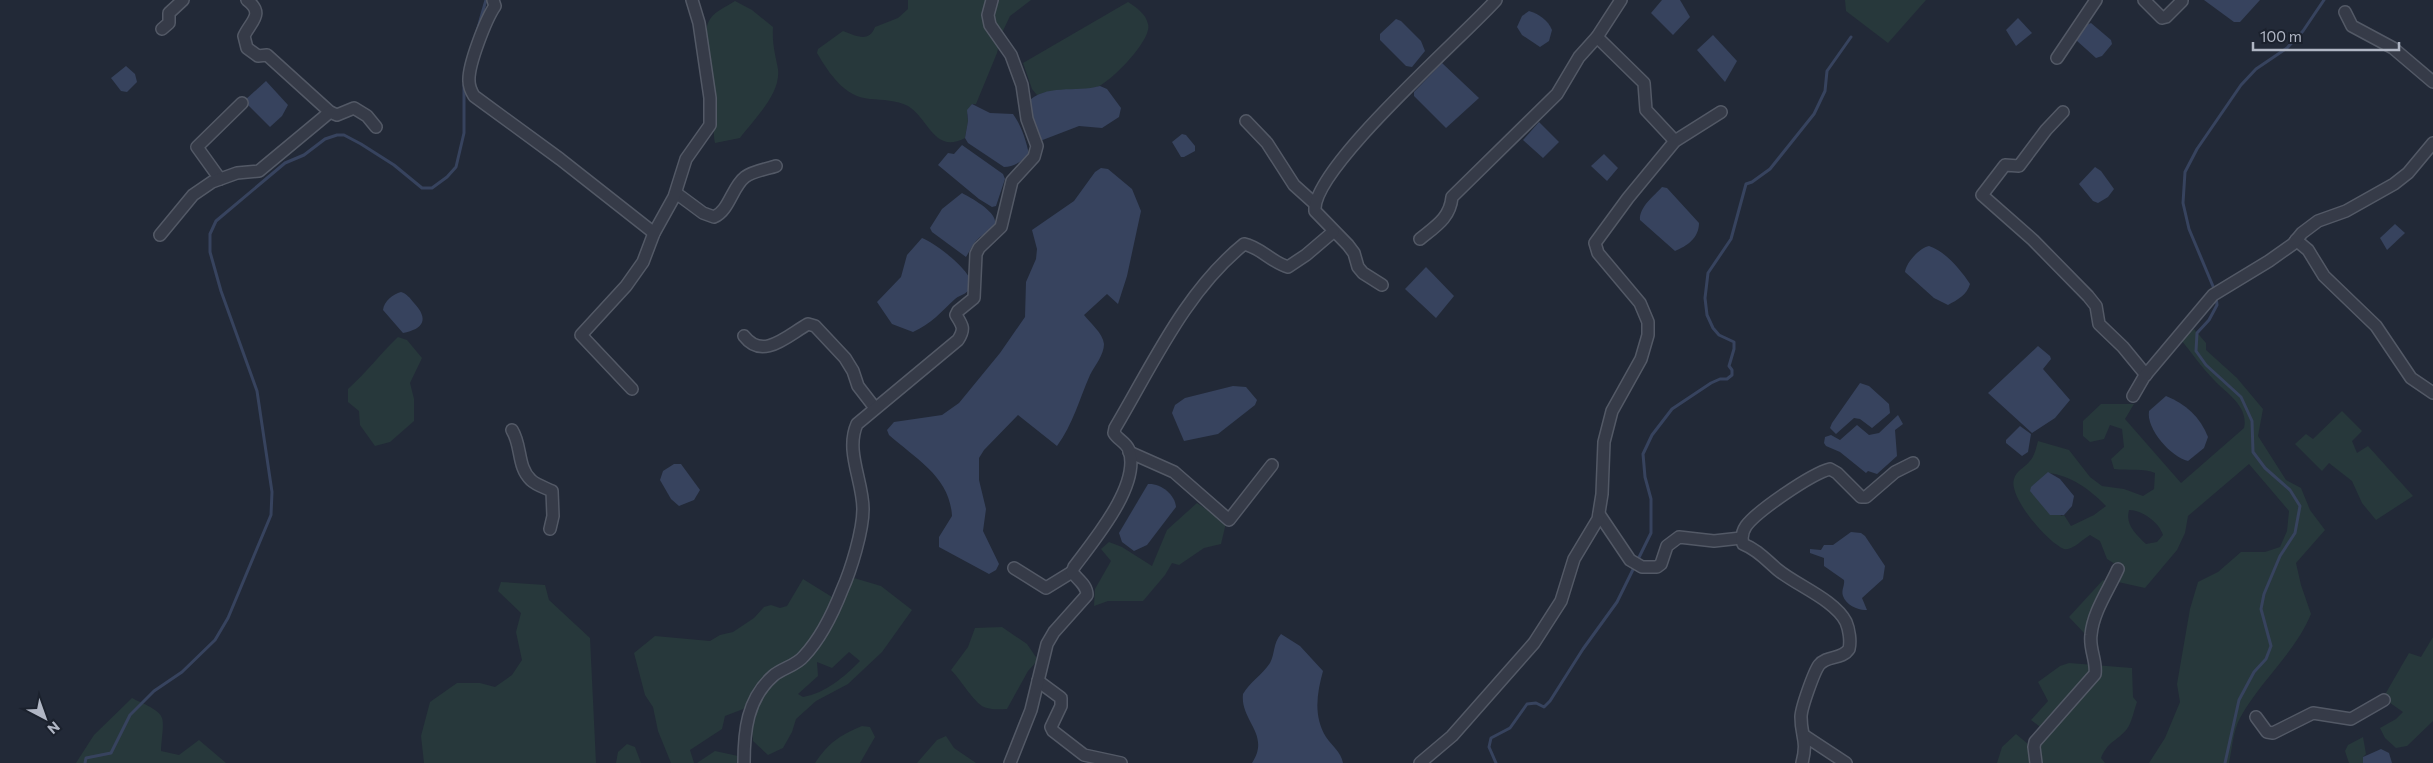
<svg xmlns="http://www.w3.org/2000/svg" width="2433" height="763" viewBox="0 0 2433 763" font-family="Commissioner,sans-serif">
  <rect width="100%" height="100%" fill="#222937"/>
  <g fill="#27383b" fill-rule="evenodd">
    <path d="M908 0H1031L1010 16 1001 35 997 53 976 104H972L967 115 968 121 965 138C934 154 930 120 908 106 896 100 883 100 870 99 844 97 829 73 817 53L818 49 843 31C856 36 869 43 875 27L898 18 908 9Z"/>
    <path d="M1845 0H1926L1888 43 1846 11Z"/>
    <path d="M735 1 752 10 773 27C772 44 775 53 778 69 781 94 754 119 740 138L715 143C712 130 716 118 715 105 713 85 701 40 708 23 712 12 726 7 735 1Z"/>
    <path d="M1128 2C1136 7 1146 14 1148 24 1153 39 1111 82 1097 87 1077 93 1057 87 1037 95L1032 89 1023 63Z"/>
    <path d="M2194 329 2206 343V350L2237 378 2263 409 2258 436 2286 480 2301 488 2310 510 2325 530 2296 563 2301 585 2311 614C2295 653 2260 681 2240 718 2233 731 2232 749 2229 763H2149L2165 738 2180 702 2177 684 2190 609 2198 582 2218 572 2241 552H2265L2280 547 2287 531 2289 511 2249 464 2188 516 2185 533 2177 550 2145 588 2118 582 2120 567 2107 559 2100 541 2090 535C2083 539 2072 551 2064 549 2048 543 2008 497 2014 479 2016 471 2024 468 2029 462 2035 456 2036 448 2038 441L2069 450 2090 477 2102 486 2124 489 2143 496 2154 489 2155 473C2145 468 2127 471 2114 469L2111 459 2124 447 2122 429 2110 425 2104 439 2090 442 2083 436V421L2101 404H2134L2125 419 2181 483 2244 428C2249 406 2226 393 2214 380 2202 368 2192 353 2181 340ZM2048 473C2070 475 2091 490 2106 506L2094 515 2071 526 2064 515 2061 516ZM2129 510C2142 510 2159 522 2163 535L2157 542 2146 544C2136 534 2125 525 2129 510Z"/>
    <path d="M398 337 407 340 422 358 410 383 414 399V421L390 442 375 446 360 425 359 411 348 402V389C366 373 380 354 398 337Z"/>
    <path d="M2342 411 2362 431 2352 441 2357 453 2368 446 2413 496 2376 520 2362 503 2352 481 2329 463 2322 471 2295 444 2306 434 2313 439Z"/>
    <path d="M1197 503 1226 523 1221 544 1204 548 1179 565 1172 563 1165 575 1143 601H1108L1094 606 1095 589 1111 561 1101 549 1109 542 1122 547 1152 566 1167 530Z"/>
    <path d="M854 578 881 586 912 610 882 652 848 684 816 701 796 719 792 732 783 748 768 755 753 741 752 729 759 703 725 716 722 729 690 750 694 763H671L658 731 653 707 645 695 634 653 655 636 710 641 720 635 733 632 754 618 764 607 771 605 780 608 787 606 803 579 832 597ZM849 652 860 661C844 677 826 693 803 697L798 694 818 676 817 662 832 668Z"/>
    <path d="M2103 580 2108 584 2086 635 2069 617Z"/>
    <path d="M501 582 545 585 549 600 590 638 596 763H424L421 736 430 702 457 683H480L495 687 512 675 522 660 516 632 521 613 498 591Z"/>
    <path d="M1002 627 1027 644 1038 660 1028 671 1007 709C1001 709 993 710 987 708 975 706 961 679 951 670L968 647 975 628Z"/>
    <path d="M2433 637V721L2407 746 2396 748 2385 738 2380 728 2396 719 2403 712 2383 698 2409 653 2421 657Z"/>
    <path d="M2069 663 2132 668 2133 697 2137 702C2134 710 2132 722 2127 729 2116 742 2108 741 2101 758L2105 763H1997L2002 747 2016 734 2028 744 2038 746 2047 732 2031 720 2048 701 2038 682 2060 666Z"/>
    <path d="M132 698C169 716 164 712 161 751L179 755 199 740 226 763H76L94 735Z"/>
    <path d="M862 726 870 727 875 737 860 763H815C829 742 839 736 862 726Z"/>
    <path d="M946 736 954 748 976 763H917L937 740Z"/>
    <path d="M2363 737 2366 754 2363 757V763H2349L2345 751 2348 745Z"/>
    <path d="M627 744 635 747 641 763H616L618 752Z"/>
    <path d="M715 751 738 756 739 763H697Z"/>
  </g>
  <g fill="#37435e">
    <path d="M1662 0H1680L1690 17 1673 35 1651 13Z"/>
    <path d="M2204 0H2260L2240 22H2234Z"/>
    <path d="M1529 11C1539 14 1548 20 1552 30L1549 41 1540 47 1522 35 1517 27 1522 16Z"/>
    <path d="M2018 18 2032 33 2016 46 2006 30Z"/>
    <path d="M1396 19 1401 21 1421 41 1425 51 1412 67 1406 66 1380 40V34Z"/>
    <path d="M2091 23 2111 40 2112 44 2102 56 2096 58 2076 40 2086 25Z"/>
    <path d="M1713 35 1737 61 1725 82 1697 50Z"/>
    <path d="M1442 63 1479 98 1446 128 1414 96V92Z"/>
    <path d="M126 66 135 74 137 82 127 92 121 91 111 78Z"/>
    <path d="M266 81 288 105 282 116 270 127 244 101Z"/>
    <path d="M1100 86 1107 89 1121 108 1119 117 1102 128 1079 126 1040 141 1027 103C1045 83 1076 93 1100 86Z"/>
    <path d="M972 104 990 113 1013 114C1021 125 1026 140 1029 154 1023 161 1013 167 1004 167L968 143 965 138 968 121 967 110Z"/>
    <path d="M1539 122 1559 142 1543 158 1523 140Z"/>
    <path d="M1182 134 1186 135 1195 146V151L1184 157H1181L1172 142Z"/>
    <path d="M962 145 1003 174 1005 179 996 206 992 207 979 199 938 165 948 153 954 154Z"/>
    <path d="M1604 154 1618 168 1607 181 1591 166Z"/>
    <path d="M2095 167 2101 171 2114 189 2108 197 2098 203 2093 201 2079 184Z"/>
    <path d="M1101 168 1108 169 1132 189 1141 211 1127 276 1118 304 1107 294 1084 315C1090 323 1103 333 1104 344 1104 355 1095 365 1090 375 1079 400 1073 424 1057 446L1018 415 984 450 979 458V480L986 509 983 531 999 564 996 570 989 574 939 547V537L952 516C950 477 916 459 889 435L887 430 894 422 942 415 959 403 1000 353 1025 317 1026 282 1036 259 1037 249 1032 230 1074 201 1095 172Z"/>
    <path d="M1662 187 1667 188 1699 223C1699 238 1687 246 1675 251L1640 220C1639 207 1654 196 1662 187Z"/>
    <path d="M962 193C971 198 1004 215 993 228 990 232 984 234 980 237 973 243 971 249 966 257L932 232 930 228 942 209Z"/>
    <path d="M2395 224 2405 233 2387 250 2380 238Z"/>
    <path d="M922 238C934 242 972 271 971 284 970 294 961 294 955 299 941 312 931 324 913 332L892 324 877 302 901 277 907 255Z"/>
    <path d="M1929 246C1945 251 1961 270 1970 284 1967 295 1957 300 1948 305L1934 298 1905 272C1906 263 1919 248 1929 246Z"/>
    <path d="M1426 267 1454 296 1436 318 1405 289Z"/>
    <path d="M401 292C407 294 410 298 414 303 429 319 424 329 403 333L383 310C384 301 393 294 401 292Z"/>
    <path d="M2038 346 2050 356 2051 359 2043 369 2070 400 2055 418 2032 433 1988 393Z"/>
    <path d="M1860 383 1869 386 1889 404 1890 413 1872 428 1860 419 1854 418 1836 434 1830 428 1832 423Z"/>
    <path d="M1233 386 1246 387 1257 400 1255 405 1218 434 1184 441 1172 413 1175 405 1185 398Z"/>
    <path d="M2166 396C2186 404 2200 417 2208 437L2204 448 2188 461C2171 457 2146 429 2149 411Z"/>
    <path d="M1898 415 1903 424 1895 430 1897 456 1877 474 1868 471 1866 473 1840 452 1826 446 1824 443 1825 437 1831 435 1840 440 1857 425 1869 435 1879 433Z"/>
    <path d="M2020 426 2031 434 2028 452 2022 456 2006 443V440Z"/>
    <path d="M674 464H681L700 490 694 500 679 506 671 499 660 480 663 471Z"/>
    <path d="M2048 472 2060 479 2074 496 2072 506 2064 515H2050L2030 491 2031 487Z"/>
    <path d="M1148 484C1160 483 1175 494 1176 507L1147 545 1134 551 1122 542 1119 533Z"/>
    <path d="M1851 532 1861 533 1865 536 1885 566 1883 579 1862 598 1867 610C1859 611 1846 605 1843 596 1841 590 1845 585 1844 580L1824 566V558L1810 553V549L1821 550 1824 545H1833Z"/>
    <path d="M1281 634 1300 646 1323 671C1317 693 1313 716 1326 737 1332 746 1341 752 1343 763H1252C1271 734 1240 721 1243 694 1250 682 1262 675 1270 663 1275 654 1273 643 1281 634Z"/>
    <path d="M2381 749 2389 753 2392 763H2363V757Z"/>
  </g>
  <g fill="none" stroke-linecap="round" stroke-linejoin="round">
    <g stroke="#37435e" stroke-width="3">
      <path d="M476 35 486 0"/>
      <path d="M2215 291 2189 229 2183 203 2185 172 2197 149 2241 85 2256 69 2287 48 2303 31 2324 0"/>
      <path d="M2216 297 2217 305 2209 320 2197 333 2196 351 2206 365 2241 397 2252 421 2253 452 2265 468 2290 490 2300 506 2295 533 2280 556 2264 594 2261 609 2271 646 2266 659 2254 672 2239 700 2225 763"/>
      <path d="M85 763 86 758 111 753 130 715 154 691 182 672 215 640 228 618 271 515 272 492 257 391 221 291 210 252V234L216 221 285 163 304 155 325 139 337 135H344L361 144 394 165 422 188H432L447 177 456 167 464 133V85"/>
      <path d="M1496 763 1489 747 1491 738 1510 728 1527 704 1536 703 1544 707 1550 701 1583 649 1617 602 1651 533V499L1645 477 1643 454 1652 435 1672 409 1711 383 1720 379H1727L1732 375V370L1729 366 1734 349V342L1719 335 1713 328 1707 315 1705 298 1708 273 1731 239 1746 184 1752 182 1770 169 1814 114 1825 91 1827 71 1851 37"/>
    </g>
    <defs>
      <g id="street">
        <path d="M247 0C265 14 251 21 244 36L247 48 258 56 267 55 330 112"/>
        <path d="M493 0 495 6C486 19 468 65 469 81 469 87 471 91 474 96L560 159 654 233"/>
        <path d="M2144 0 2162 18 2166 17 2182 1"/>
        <path d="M2345 12 2352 26 2393 48 2433 82"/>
        <path d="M162 29 169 23V13L183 0"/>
        <path d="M1597 37 1644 83 1646 110 1675 141"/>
        <path d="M2057 58 2096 0"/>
        <path d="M2063 112 2046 130 2019 166 2005 165 1982 195 2033 240 2088 296 2096 306 2099 324 2123 347 2146 375"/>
        <path d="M1246 121 1267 143 1294 185 1314 203"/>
        <path d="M220 179 197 147 242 103"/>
        <path d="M676 193 703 213 714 217C729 211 732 187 745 177 753 171 767 169 776 166"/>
        <path d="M160 235 193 195 212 182 237 173 259 171 330 112 337 115 354 108 367 116 376 127"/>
        <path d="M1420 239C1436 226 1450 218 1452 197L1557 94 1579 57 1597 37 1621 0"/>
        <path d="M2296 240 2308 250 2324 276 2376 326 2411 378 2433 393"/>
        <path d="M1382 285 1363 273 1358 267 1354 253 1348 245 1315 211C1311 169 1464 36 1496 0"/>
        <path d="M744 336C763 361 788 335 808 324L815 326 845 358 853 371 858 386 875 408"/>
        <path d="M632 389 581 335 626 286 643 262 654 233 674 197 686 159 710 125V98L699 23 692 0"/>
        <path d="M2133 396 2144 377 2213 295 2269 261 2293 244 2302 233 2318 221 2346 211 2394 184 2408 173 2433 143"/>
        <path d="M512 430C522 446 517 467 531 480 536 485 546 488 552 491L553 516 550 529"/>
        <path d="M1129 452 1174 472 1229 520 1272 465"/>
        <path d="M1599 514 1630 560 1642 567H1657L1661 564 1667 546 1679 537 1714 541 1741 538"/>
        <path d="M1014 568 1046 588 1072 572"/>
        <path d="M1038 681 1061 698V706L1051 727 1053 731 1084 755 1121 763"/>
        <path d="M2256 717 2267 732 2273 733 2313 713 2351 719 2384 700"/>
        <path d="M1805 736 1846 763"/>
        <path d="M744 763C744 731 747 699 773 676 782 668 796 666 804 656 821 638 833 613 842 590 851 570 863 531 863 509 863 481 845 451 857 424L958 340C965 329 963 326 956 315L958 311 974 298 976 254 979 248 1001 227 1012 181 1034 157 1037 146 1027 119 1022 85 1011 55 990 25 988 15 992 0"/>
        <path d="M1010 763 1031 710 1047 644 1054 632 1087 595C1087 585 1078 580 1072 572L1074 567C1094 540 1141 485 1129 450 1126 442 1118 440 1114 433L1115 428C1153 364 1185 292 1244 244 1260 247 1271 262 1288 267L1306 255 1333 232"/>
        <path d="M1420 763 1452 736 1534 643 1561 601 1574 559 1598 519 1602 494 1604 442 1612 411 1641 359 1648 335V322L1640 303 1598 253 1595 243 1628 198 1675 141 1721 112"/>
        <path d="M1802 763C1808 740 1801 737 1801 717 1801 708 1814 672 1819 665 1827 655 1842 660 1849 649 1851 641 1849 629 1846 622 1835 600 1796 585 1778 570 1766 560 1758 550 1743 544 1741 537 1742 532 1746 526 1757 511 1811 474 1830 469L1837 473 1861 497H1866L1895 472 1913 463"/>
        <path d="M2036 763 2034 747 2035 742 2095 674C2097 661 2089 649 2091 635 2093 612 2108 591 2118 569"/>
      </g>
    </defs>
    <use href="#street" stroke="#535966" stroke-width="14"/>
    <use href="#street" stroke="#363b48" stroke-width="11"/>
  </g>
  <g transform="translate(45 718) rotate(139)" stroke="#1b212d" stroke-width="4" paint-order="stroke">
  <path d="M0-4L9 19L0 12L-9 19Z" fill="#b0b6c4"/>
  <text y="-8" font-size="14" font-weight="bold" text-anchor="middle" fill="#b0b6c4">N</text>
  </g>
  <path d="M2253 42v8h146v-8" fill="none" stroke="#b0b6c4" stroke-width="2.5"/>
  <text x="2260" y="42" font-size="15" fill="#b0b6c4" stroke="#1b212d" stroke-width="4" paint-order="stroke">100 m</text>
</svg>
